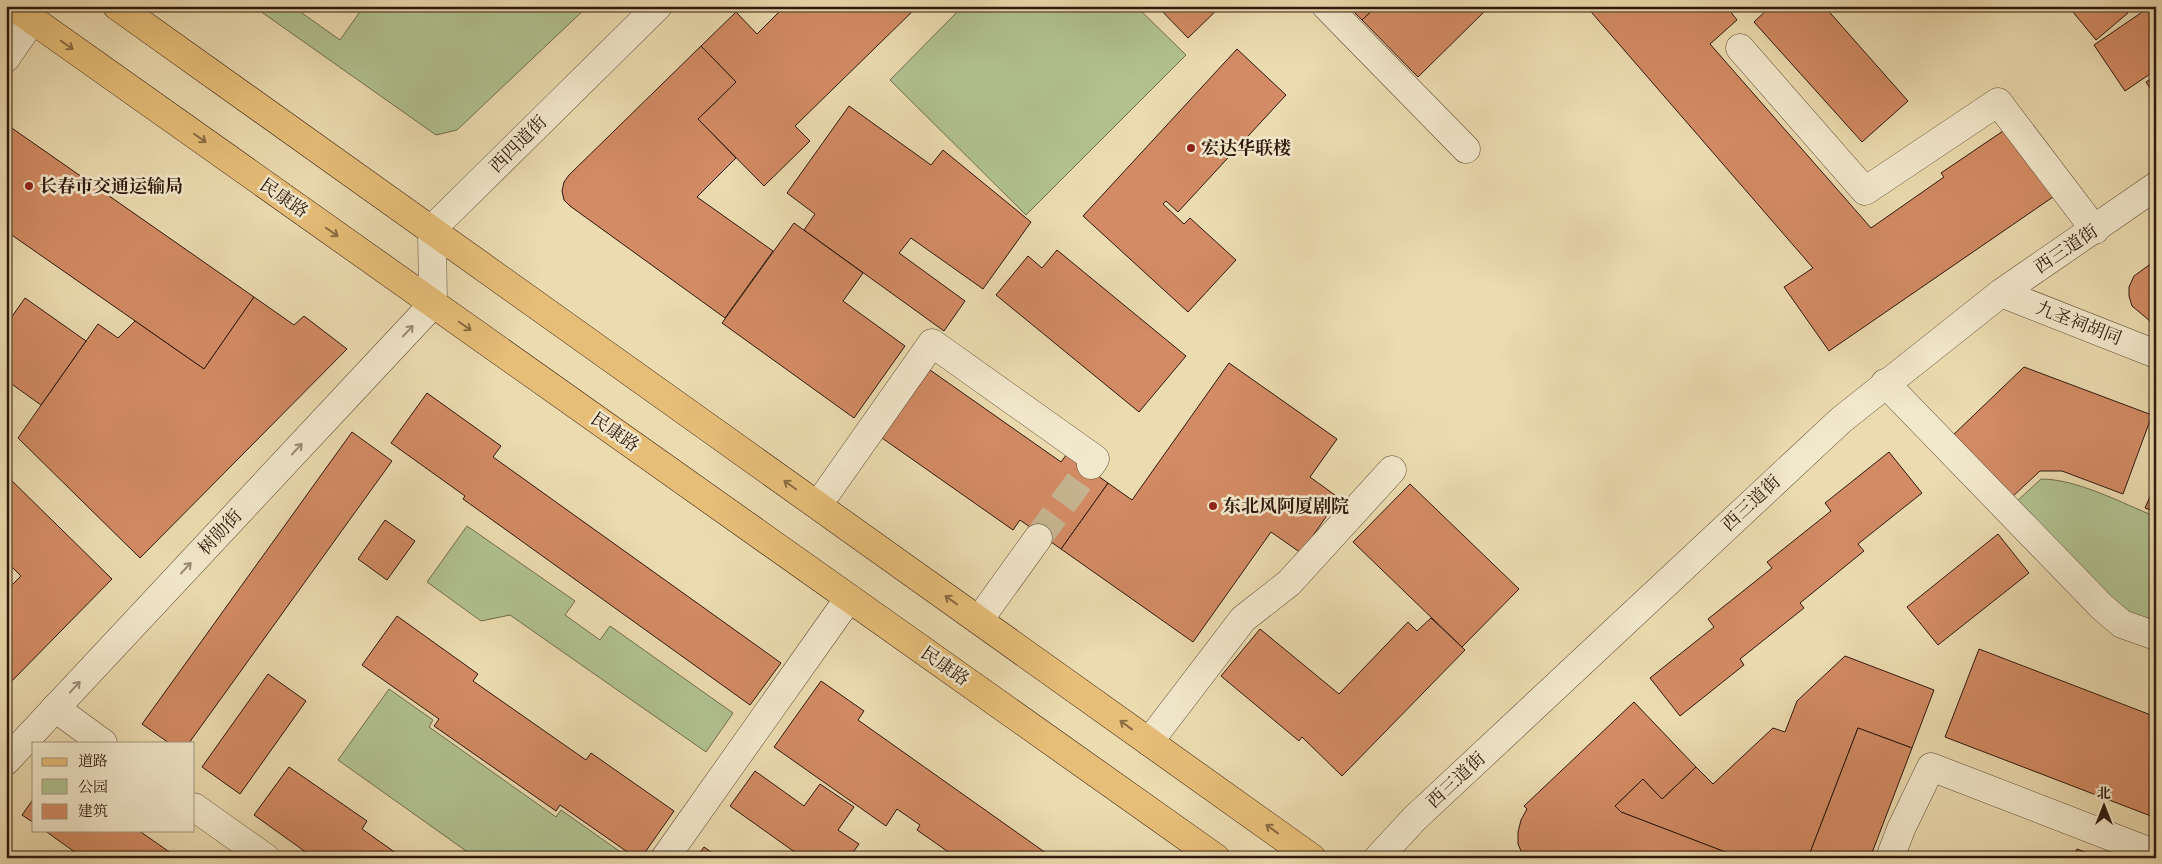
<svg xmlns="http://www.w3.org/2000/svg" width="2162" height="864" viewBox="0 0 2162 864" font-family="Alegreya,'Noto Serif SC',serif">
  <rect width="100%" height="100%" fill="#ebdbaf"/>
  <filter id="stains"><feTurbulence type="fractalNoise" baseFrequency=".004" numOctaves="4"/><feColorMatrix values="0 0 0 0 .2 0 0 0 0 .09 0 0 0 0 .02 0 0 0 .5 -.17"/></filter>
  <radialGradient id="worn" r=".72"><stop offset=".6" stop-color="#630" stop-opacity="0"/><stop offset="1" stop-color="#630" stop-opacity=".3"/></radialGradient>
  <g fill="#b1c190" stroke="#706c4f">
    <path d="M253 6H292L340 40 364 6H588L457 130 436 135Z"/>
    <path d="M963 6H1136L1186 55 1026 215 890 80Z"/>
    <path d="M2041 479C2077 479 2122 503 2156 517V627L2132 618 2016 502Z"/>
    <path d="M467 526 575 601 565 615 600 640 610 626 733 713 706 752 510 615 481 621 427 582Z"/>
    <path d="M389 689 433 720 429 727 556 817 561 810 629 858H476L338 760Z"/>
  </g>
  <g fill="#d28b64" stroke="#2f180e">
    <path d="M785 6H918L795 126 810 141 764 186 698 119 736 82 701 46 736 12 757 34Z"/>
    <path d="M1157 6H1221L1188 38Z"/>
    <path d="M1348 6H1377L1362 20Z"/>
    <path d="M1377 6H1490L1418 77 1362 20Z"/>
    <path d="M1586 6H1726L1737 20 1710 44 1871 228 1944 177 1941 173 2006 129 2053 197 1829 351 1784 287 1813 268Z"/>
    <path d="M1771 6H1824L1908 101 1862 142 1754 22Z"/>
    <path d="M2068 6H2122L2128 13 2096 40Z"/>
    <path d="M2151 6H2156V70L2125 91 2094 45Z"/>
    <path d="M701 46 736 82 698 119 736 158 697 197 773 251 725 318 570 206 564 200 562 191 564 182 569 175Z"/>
    <path d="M1237 49 1286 95 1178 212 1166 201 1163 204 1184 224 1190 218 1236 260 1188 312 1083 216Z"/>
    <path d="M2156 76V97L2146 82Z"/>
    <path d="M849 106 931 165 943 150 1031 222 983 289 911 238 899 253 965 301 944 331 804 230 815 214 787 193Z"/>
    <path d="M6 124 254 297 204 369 6 231Z"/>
    <path d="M794 223 863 273 843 301 905 346 854 418 722 323Z"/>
    <path d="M1057 250 1186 356 1139 412 996 295 1028 256 1042 268Z"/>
    <path d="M2156 260V326L2132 306 2129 296V287L2134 276Z"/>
    <path d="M254 297 294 325 304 316 347 349 140 558 18 438 98 324 118 338 135 321 204 369Z"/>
    <path d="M25 298 86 341 41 405 6 380V325Z"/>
    <path d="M1229 363 1337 439 1310 477 1339 498 1301 553 1271 532 1193 642 1061 549 1108 483 1132 500Z"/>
    <path d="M2024 367 2152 415 2123 494 2062 471H2040L2010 499 1951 437Z"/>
    <path d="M930 370 1061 462 1067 454 1108 483 1061 549 1020 520 1013 530 882 438Z"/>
    <path d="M427 393 501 446 493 457 781 663 750 705 463 499 465 496 391 443Z"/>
    <path d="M352 432 392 461 189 743H169L142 724Z"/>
    <path d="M1889 452 1922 493 1858 544 1864 551 1800 603 1804 608 1740 659 1744 665 1680 716 1650 678 1714 627 1708 619 1772 568 1767 562 1831 511 1825 503Z"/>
    <path d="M6 475 112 579 6 687V591L21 576 6 561Z"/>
    <path d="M2156 483V512L2145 508Z"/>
    <path d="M1410 484 1519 589 1462 647 1353 542Z"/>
    <path d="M385 520 415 541 387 580 358 559Z"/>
    <path d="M1998 534 2029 573 1938 645 1907 607Z"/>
    <path d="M397 616 478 674 473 681 586 760 591 753 674 811 641 858H636L560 805 556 811 434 726 439 719 362 665Z"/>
    <path d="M1431 618 1465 650 1342 776 1302 737 1299 741 1221 676 1260 629 1339 694 1408 622 1417 631Z"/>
    <path d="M1979 649 2156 717V818L1945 737Z"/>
    <path d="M1845 656 1934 690 1912 748 1858 728 1808 858H1741L1621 812 1615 806 1643 779 1662 799 1696 767 1713 784 1773 728 1785 732 1797 701Z"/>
    <path d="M268 674 306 701 240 794 202 767Z"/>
    <path d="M821 681 864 711 858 720 1053 858H957L917 830 920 825 897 809 886 826 774 747Z"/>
    <path d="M1634 702 1696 767 1662 799 1643 779 1615 806 1621 812 1741 858H1524L1518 844V832L1521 820 1527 809 1524 806Z"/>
    <path d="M1858 728 1912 748 1870 858H1808Z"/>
    <path d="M289 767 367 821 362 829 403 858H314L254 815Z"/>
    <path d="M755 771 804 806 820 784 854 807 838 830 859 844 849 858H803L730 806Z"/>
    <path d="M34 798V823L22 815Z"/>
    <path d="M44 830H138L178 858H83Z"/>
    <path d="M704 847 720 858H696Z"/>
    <path d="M2077 849 2101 858H2073Z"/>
  </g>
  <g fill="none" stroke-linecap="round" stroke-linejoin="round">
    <path stroke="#c5b48f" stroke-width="28" stroke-dasharray="28 14" stroke-linecap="butt" d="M1038 538 1091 465"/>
    <defs>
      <g id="minor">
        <path d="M1326 6 1466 149"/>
        <path d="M1740 48 1865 191 1998 102 2095 230"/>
        <path d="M6 58 32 20"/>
        <path d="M2001 293 2156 354"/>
        <path d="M1885 383 2102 607 2122 624 2156 636"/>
        <path d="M818 505 932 343 1095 459 1091 465"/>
        <path d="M979 620 1038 538"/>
        <path d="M55 708 103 743"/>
        <path d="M1149 742 1243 619 1289 583 1392 470"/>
        <path d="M6 761 433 304 432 229 658 6"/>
        <path d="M194 807 266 858"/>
        <path d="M665 858 849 598"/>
        <path d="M1378 858 1414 819 1841 420 2001 293 2156 186"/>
        <path d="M1890 858 1901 829 1931 767 2156 854"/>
      </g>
      <g id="major">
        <path d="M13 6 1216 858"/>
        <path d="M117 6 1312 858"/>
      </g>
    </defs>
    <use href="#minor" stroke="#5e4936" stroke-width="29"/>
    <use href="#major" stroke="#2f180e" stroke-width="29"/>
    <use href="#minor" stroke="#f2e8cb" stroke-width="28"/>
    <use href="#major" stroke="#e6be78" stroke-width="28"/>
  </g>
  <defs><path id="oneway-shaft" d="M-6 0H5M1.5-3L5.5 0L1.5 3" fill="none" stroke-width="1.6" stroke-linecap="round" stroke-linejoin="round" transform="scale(1.25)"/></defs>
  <g stroke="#8a6b43">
    <use href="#oneway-shaft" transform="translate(67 45) rotate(35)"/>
    <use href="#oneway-shaft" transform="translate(200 138) rotate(35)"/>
    <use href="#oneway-shaft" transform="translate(332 232) rotate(35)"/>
    <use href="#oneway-shaft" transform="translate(465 326) rotate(35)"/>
    <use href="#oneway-shaft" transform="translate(790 485) rotate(-145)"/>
    <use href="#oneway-shaft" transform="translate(951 600) rotate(-144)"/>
    <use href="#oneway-shaft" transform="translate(1126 725) rotate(-144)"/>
    <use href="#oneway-shaft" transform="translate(1272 829) rotate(-144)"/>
  </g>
  <g stroke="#9a8a76">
    <use href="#oneway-shaft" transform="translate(408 331) rotate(-47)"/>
    <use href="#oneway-shaft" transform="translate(297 449) rotate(-47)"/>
    <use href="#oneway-shaft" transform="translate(186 568) rotate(-47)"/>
    <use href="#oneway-shaft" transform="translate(75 687) rotate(-47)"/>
  </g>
  <g fill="#8f2418" stroke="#f2e8cb" stroke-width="2">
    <circle cx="1191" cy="148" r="5"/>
    <circle cx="29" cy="186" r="5"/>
    <circle cx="1213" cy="506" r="5"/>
  </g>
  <g text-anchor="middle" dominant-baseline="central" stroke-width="5" stroke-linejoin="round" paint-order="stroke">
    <g font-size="18" fill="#2f180e" stroke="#f2e8cb">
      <text transform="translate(518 144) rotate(-45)">西四道街</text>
      <text transform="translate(284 198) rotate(35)">民康路</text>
      <text transform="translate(2066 249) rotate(-34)">西三道街</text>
      <text transform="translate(2079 323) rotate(21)">九圣祠胡同</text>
      <text transform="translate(615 432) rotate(35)">民康路</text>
      <text transform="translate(1751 503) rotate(-43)">西三道街</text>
      <text transform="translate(220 532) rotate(-47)">树勋街</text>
      <text transform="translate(945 666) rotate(35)">民康路</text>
      <text transform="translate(1456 780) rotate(-43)">西三道街</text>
    </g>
    <g font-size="18" font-weight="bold" fill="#2f180e" stroke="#f2e8cb" text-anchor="start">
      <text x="1201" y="148">宏达华联楼</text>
      <text x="39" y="186">长春市交通运输局</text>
      <text x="1223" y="506">东北风阿厦剧院</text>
    </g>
  </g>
  <rect width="2162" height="864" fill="none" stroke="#ebdbaf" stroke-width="25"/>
  <rect x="8" y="8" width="2147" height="849" fill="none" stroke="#2f180e" stroke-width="2.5"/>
  <rect x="12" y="12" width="2137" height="839" fill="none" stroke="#2f180e"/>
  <rect x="32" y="742" width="162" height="90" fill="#f2e8cb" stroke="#a4957f"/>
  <rect x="42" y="758" width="25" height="8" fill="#e6be78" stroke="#a4957f"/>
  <text x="78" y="766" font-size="15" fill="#2f180e">道路</text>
  <rect x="42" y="779" width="25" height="15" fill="#b1c190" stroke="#a4957f"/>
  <text x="78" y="792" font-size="15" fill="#2f180e">公园</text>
  <rect x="42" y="804" width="25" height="15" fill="#d28b64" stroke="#a4957f"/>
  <text x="78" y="816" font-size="15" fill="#2f180e">建筑</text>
  <g transform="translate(2104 806)" stroke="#f2e8cb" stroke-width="4" paint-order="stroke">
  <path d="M0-4L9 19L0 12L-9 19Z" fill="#2f180e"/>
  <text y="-8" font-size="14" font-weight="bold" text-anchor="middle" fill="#2f180e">北</text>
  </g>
  <rect width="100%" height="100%" filter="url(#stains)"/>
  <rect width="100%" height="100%" fill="url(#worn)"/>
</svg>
